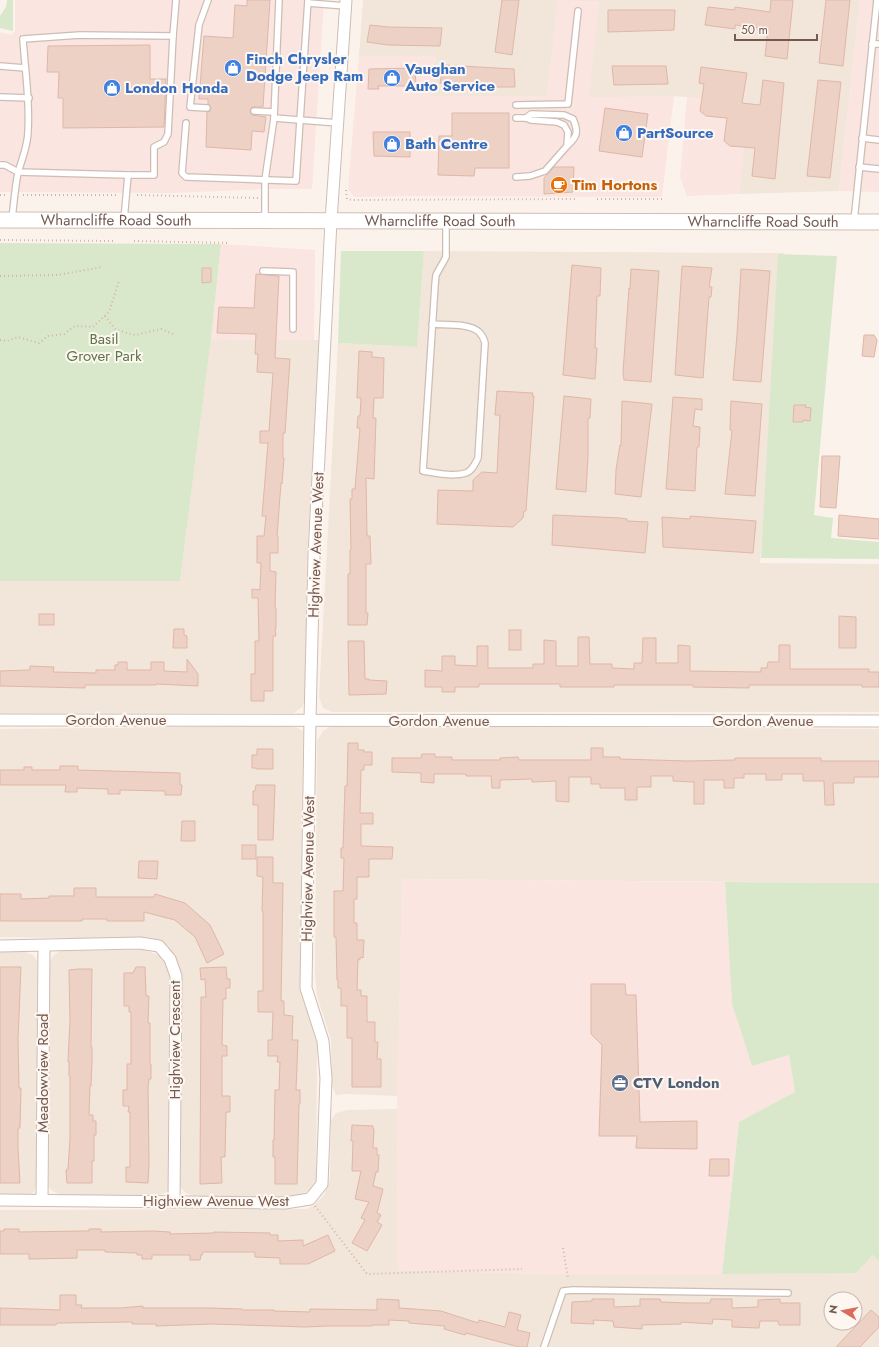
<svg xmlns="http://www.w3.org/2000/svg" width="879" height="1347" viewBox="0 0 879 1347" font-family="Jost,sans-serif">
  <rect width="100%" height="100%" fill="#fbf3eb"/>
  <g fill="#f2e5da" fill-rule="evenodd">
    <path d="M363 0H860L839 191 739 194 748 103 674 96 588 98 599 1H558L547 96H430L436 56H359Z"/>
    <path d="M424 251 784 253 760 563 879 564V712H332L323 708 319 697 338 343 417 347Z"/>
    <path d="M211 339 319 340 307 560 305 702 301 708 294 713H0V581H180Z"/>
    <path d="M289 726 298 728 303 731 300 966 302 990 317 1044 316 1180 312 1188 299 1197 193 1196 186 1193 181 1188 180 1181 182 977 176 958 169 948 161 943 147 939 0 937V729Z"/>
    <path d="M331 726 879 729V883L402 879 398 1096 347 1094 336 1095 332 1086 331 1040 317 996 315 974 317 741 323 731Z"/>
    <path d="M145 950 158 955 165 963 169 975 168 1191 160 1195H60L51 1190 49 1187 50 961 54 955 60 951Z"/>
    <path d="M0 951H23L33 955 37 961V1181L34 1192 28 1195H0Z"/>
    <path d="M397 1109 398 1270 549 1274 856 1273 873 1255 879 1262V1347H0V1210L307 1209 314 1205 324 1195 330 1179 331 1120 336 1113 347 1110ZM831 1299H855V1323H831Z"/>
  </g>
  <g fill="#fae5e0">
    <path d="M15 0H324L312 189H266L171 193 0 192V32L11 35 15 31Z"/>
    <path d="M558 0 599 1 589 97 674 96 662 197 412 196 354 197 348 189 359 56H436L431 96H547Z"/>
    <path d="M860 0H879V192L839 191Z"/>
    <path d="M687 97 749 103 739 194 687 196 680 177Z"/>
    <path d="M221 244 315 250 314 340 211 339Z"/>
    <path d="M402 879 725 882 732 1004 752 1066 789 1055 795 1092 739 1122 722 1274H549L398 1271 397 1109Z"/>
  </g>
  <g fill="#d9e8ca">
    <path d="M7 0H13V31L0 28V16L6 7Z"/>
    <path d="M0 243 221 244 211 339 180 581H0Z"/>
    <path d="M341 251H424L417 347 338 343Z"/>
    <path d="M778 254 837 256 814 515 833 518 831 538 879 542V559L761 558Z"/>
    <path d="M725 882 879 883V1262L873 1255 856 1273 722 1274 739 1122 795 1092 789 1055 752 1066 732 1004Z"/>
  </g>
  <g fill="#eed1c5" stroke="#dfb7a7">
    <path d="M247 0H270L263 107H252L250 111 252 115 266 117 264 132 252 131 251 150 206 147 207 112 210 111 211 108 208 104V99H199L204 36 233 38 235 5 247 6Z"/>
    <path d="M502 0H519L512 55 495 52Z"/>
    <path d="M771 0H793L787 59 765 56 768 29 735 25V29L705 25 708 7 735 10V7L770 12Z"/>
    <path d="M826 0H850L843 66 819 63Z"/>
    <path d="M608 10H675L674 30 608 32Z"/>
    <path d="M370 25 388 27 442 28 440 46 388 45 367 42Z"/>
    <path d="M150 45V79H166L164 127 63 128V98H58L59 72H47L48 46Z"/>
    <path d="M443 65 514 69 515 87H472L440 83Z"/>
    <path d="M612 66H666L668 84 614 85Z"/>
    <path d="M701 67 747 73 742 103 760 105 763 80 784 83 775 179 752 176 755 148 730 146 724 141 727 118 706 116 700 111 704 84 699 83Z"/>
    <path d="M415 68 416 86H378L379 89H368L369 69Z"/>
    <path d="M818 80 841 82 830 178 807 176Z"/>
    <path d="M605 108 648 114 642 157 599 151Z"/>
    <path d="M452 113H509V168H475L474 176 438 175 439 136H452Z"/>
    <path d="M373 132H410V157L374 156Z"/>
    <path d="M554 167H574L573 192 544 194V178Z"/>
    <path d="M572 265 601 268 600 296H597L595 348H597L595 379 563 375Z"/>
    <path d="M682 266 712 268 709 287H712L711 297H709L703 378 675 375Z"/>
    <path d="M202 268H211V282L202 283Z"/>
    <path d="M631 269 659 271 651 382 624 380 623 372 629 288 630 289Z"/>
    <path d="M741 269 770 271 761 382 733 380 737 335Z"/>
    <path d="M256 274 279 276 275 358 290 359 285 433H283V458H284L282 484 281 483 277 536H278V553H270V571L276 572 275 608H276V629H275L276 636H273V691H264V701H251V674H255V641H259L258 598H252V589L260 590 261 563H257V536H264L266 516H262L268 443H260V431H269L273 373 257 372 258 354H255L256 334 217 333 219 307 254 308Z"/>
    <path d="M864 335H874L877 340 874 357 862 356Z"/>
    <path d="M359 351 372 352V357L384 358 383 398H374L373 418H376L374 479 366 478 367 536H370L371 564H366V613H368L367 625H348V574H350V550H351L350 499H352V489H355L360 428H357L358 416H360L361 398H357Z"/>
    <path d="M497 391 533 393 532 396H534L526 511H524L523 518 513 527 437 524 438 490 473 491V480L482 472 497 473 500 415H495Z"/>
    <path d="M564 396 591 399 590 418H588V456L586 492 556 489Z"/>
    <path d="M673 397 702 399V410L695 409 693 426 700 427 699 447H697L695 491 666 489Z"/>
    <path d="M622 401 652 404 641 497 615 494 616 470 620 445 621 446Z"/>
    <path d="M731 401 762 404 755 496 725 494 732 431 730 430Z"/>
    <path d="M794 405H806L805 407 811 408 810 421 803 420V422H793Z"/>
    <path d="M822 456H840L836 508 820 507Z"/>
    <path d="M553 515 620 518 627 519V521L648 522 645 553 552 545Z"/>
    <path d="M839 515 879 519V539L838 536Z"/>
    <path d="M690 516 756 521 753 553 663 547 662 517 690 519Z"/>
    <rect x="39" y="614" width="15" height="11"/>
    <path d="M839 616 856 617V648H839Z"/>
    <path d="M174 629H184V635L187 636V648H173Z"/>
    <rect x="509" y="630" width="12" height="20"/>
    <path d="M578 637H589L590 664H612V668L634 669V663H642L643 638H656V663H678V645L690 646V671L761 672V668H767L768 662H779V645H790V669H869V672H879V687H862V685H749V688L693 687V685H614V687H560V684H479V687H455V692H442V687H425V670L442 671V656H455V665L477 666V646H488V668H533V664H544V640L556 641V666H578Z"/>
    <path d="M348 641H364L365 679H369V680L387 681 386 694 349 695Z"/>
    <path d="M187 659 198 674V686L156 684V685H85V688L0 686V671L30 670V666L54 667 53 672 96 673V670H115V665H118V662H127V670H151V662H164V671L187 672Z"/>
    <path d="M348 743H358V750H364V752H372V765H364V770H361L360 813H373V824H361V846L393 847 392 859H369V877H357V899H354V923H357V940H364L363 958 360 957V960L358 959 357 990H361V996H367V1022H375V1042H378L377 1059H381V1087H352V1038H347V1006H341V988H338V980H337L336 937H334V891H343L344 858H341V848H343L345 786H347Z"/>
    <path d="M591 748H603V757H620V759L687 761 735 760V758H821V761H879V777H854V783H833L834 805H825L824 781H803V774H782V780H766V774H744V778H734V788H724V780H704V804H694V782L673 781V776H651V787H637V800H625V788H600V784H591V777H569V802L556 801V781L532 782V779L500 780V788H492L491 776H466V774H434V783L421 782V773L392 772V758H421L422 754H435V757H452V760H500V758L518 757 519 760H591Z"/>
    <path d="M257 749H273V769H256V768H252V755H257Z"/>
    <path d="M60 766H78V770L180 773V785H182L181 795H165V791L120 790V794H108V789L77 788V792H65L66 785H0V770H24V767H32V770H60Z"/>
    <path d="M256 785H275L273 840H258V805H253V791H255Z"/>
    <path d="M182 821H195V841H181Z"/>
    <rect x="242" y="845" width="14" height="14"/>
    <path d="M257 857H273V883H283L281 1001H284V1015L293 1016 292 1040H298L296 1090H300V1104H299L297 1184H275V1157H273V1140H274L275 1090H279L280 1062H277L278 1056H268V1040H272L273 1012H258V991H263V911H262L263 877 257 876Z"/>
    <path d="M139 861H158L157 879 138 878Z"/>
    <path d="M74 888H96V897H154L155 894 185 903 210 925 224 954 207 963 195 937 175 920 144 912V921H107V919H82V921H0V894H21V899L49 898V896H74Z"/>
    <path d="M0 967H21L18 1039 19 1088H21L20 1128H18V1148L20 1183H0Z"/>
    <path d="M136 967H145L146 996H149L148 1023H150V1064H151V1079H149L148 1087 149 1162 148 1183 126 1182V1167H130V1112H128L129 1106H123V1090H127V1064H131V1012H129V1006H124V973H133Z"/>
    <path d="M226 967 227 979H230V988H226V999H223L222 1045 227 1046V1056H222V1096H230V1112H226L225 1157H221L222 1183 200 1184 201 997H206L205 979 201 980 200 968Z"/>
    <path d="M79 969H92L91 1047H92V1062L91 1086H90L89 1115H93V1121H96V1135H94V1161H92V1183H67L66 1170 68 1169 70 1139V1076H69V1062H68L70 1020 69 970Z"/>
    <path d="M591 984H625L626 995H636L640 1122 697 1121V1149L636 1148 637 1136H599L602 1045 591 1034Z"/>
    <path d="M352 1125 373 1126V1129H374L373 1148H377V1155H379L378 1172H376L373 1186 383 1189 377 1213 381 1215 377 1222 382 1225 367 1251 352 1243 365 1220 361 1218 369 1202 355 1199 361 1171H352L353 1141H351Z"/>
    <path d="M710 1159H729V1176H709Z"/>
    <path d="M4 1229H19V1232L81 1231H89V1229H101V1232L153 1231 170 1232V1234L214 1233V1232L270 1233V1235H278V1241L303 1240V1246L328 1235 335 1251 308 1264H280V1258L255 1257V1252H203L202 1255H201L200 1260H190V1255H152V1259H142V1255H137V1253L105 1252V1250H77V1258L29 1259V1254H0V1231H4Z"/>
    <path d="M60 1295H76V1305H82L81 1308H121L143 1306V1308H210L242 1309V1310H274V1311L310 1312V1309L377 1310V1299L399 1300V1308L441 1311 478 1323 479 1320 505 1327 509 1312 521 1315 517 1330 530 1333 527 1347H519L466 1333 465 1335 444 1329 445 1326 409 1323V1321L389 1320V1325H372V1326H327L306 1327 212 1324 156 1326V1324H132V1322L57 1323 56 1325H0V1308L60 1310Z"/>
    <path d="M592 1299H614V1307L640 1306V1299H660L661 1302 688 1303H710L711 1299H732V1308L758 1307V1300L780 1299V1303H800V1325H779L778 1321H760L759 1328 732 1327V1320L713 1319 712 1324 681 1322V1324L642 1325V1329L614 1327 613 1321 593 1320 594 1324 571 1323 572 1302 592 1301Z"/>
    <path d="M871 1310 879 1317V1327L860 1347H836Z"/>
  </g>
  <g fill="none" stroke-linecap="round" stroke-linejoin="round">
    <defs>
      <g id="lane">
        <path d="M308 3 346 6"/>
        <path d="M173 36 176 0"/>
        <path d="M872 44H879"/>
        <path d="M0 66 25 68"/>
        <path d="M0 97 29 98"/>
        <path d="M516 105 568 104 578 11"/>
        <path d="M207 108 190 107 199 25 208 0"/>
        <path d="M254 111 274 112"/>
        <path d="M274 118 338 123"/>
        <path d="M516 118H526L531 120 557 122 564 125 568 132 567 146 545 171 530 176 516 177"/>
        <path d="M526 118 531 114 564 115 573 119C579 132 577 137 567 146"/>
        <path d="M186 123 182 173 186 177 296 181 308 0"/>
        <path d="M862 138 879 140"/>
        <path d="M0 165H5L18 172 128 175"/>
        <path d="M859 167 879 169"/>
        <path d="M12 218C14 203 15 187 18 173 22 158 28 146 28 131 30 100 25 70 23 39L80 35 173 36 168 134 164 142 154 147V175H128L124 220"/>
        <path d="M265 220V180L274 118 279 0"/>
        <path d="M854 221 877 0"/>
        <path d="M263 271 293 272V329"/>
        <path d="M432 324C445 325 470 323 479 332 482 335 484 339 485 343L478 458C475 464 472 471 466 473 453 477 436 473 423 471L435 285 436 275 446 257V221"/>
        <path d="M544 1347 563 1291 573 1290 788 1293"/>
      </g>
      <g id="street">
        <path d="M0 720 879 721"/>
        <path d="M0 946 140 943 159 946 170 959 176 976 174 1202"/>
        <path d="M0 1200 285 1203 310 1199 322 1184 326 1078 323 1041 306 988 310 720 314 555 331 221 346 0"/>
        <path d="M42 1200 44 946"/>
      </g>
      <g id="secondary">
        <path id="s1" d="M0 220 879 222"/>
      </g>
    </defs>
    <use href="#lane" stroke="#cebdb4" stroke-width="8"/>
    <use href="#street" stroke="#cebdb4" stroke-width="13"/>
    <use href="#secondary" stroke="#d1bdb2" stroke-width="17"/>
    <g stroke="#d3b5a7" stroke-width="2" stroke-dasharray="1 3" stroke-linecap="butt">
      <path d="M346 190 347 199 352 200 577 199"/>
      <path d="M0 195H5"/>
      <path d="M23 195H117"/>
      <path d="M137 195 258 198"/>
      <path d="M597 199H663"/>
      <path d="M0 240 114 241"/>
      <path d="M134 241 229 243"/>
      <path d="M0 276 57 275 102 267"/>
      <path d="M105 316 116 330 135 335 161 329 173 334"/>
      <path d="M0 340 7 341 18 337 39 343 48 336 64 334 75 326 93 327 109 312 119 281"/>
      <path d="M315 1206 367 1274 522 1269"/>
      <path d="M563 1248 568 1278"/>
    </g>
    <use href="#lane" stroke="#fff" stroke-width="5.5"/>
    <use href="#street" stroke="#fff" stroke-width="11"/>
    <use href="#secondary" stroke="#fff" stroke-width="15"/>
  </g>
  <defs>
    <symbol id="shop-disc" viewBox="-11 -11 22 22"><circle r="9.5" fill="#3f7fe0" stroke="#fef7f1"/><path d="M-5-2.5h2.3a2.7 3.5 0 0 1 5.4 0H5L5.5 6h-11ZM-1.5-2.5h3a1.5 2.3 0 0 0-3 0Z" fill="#fff"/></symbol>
    <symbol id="cafe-disc" viewBox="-11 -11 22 22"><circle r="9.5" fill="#e8710a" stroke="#fef7f1"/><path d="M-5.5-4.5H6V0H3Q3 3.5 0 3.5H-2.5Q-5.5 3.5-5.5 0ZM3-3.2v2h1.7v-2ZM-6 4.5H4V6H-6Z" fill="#fff"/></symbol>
    <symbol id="office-disc" viewBox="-11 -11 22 22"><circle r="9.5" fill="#5c6f8a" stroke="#fef7f1"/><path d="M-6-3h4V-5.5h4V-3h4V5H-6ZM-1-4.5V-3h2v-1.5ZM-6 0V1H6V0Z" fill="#fff"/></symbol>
  </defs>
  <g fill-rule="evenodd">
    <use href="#shop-disc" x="223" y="58" width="20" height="20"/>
    <use href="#shop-disc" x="382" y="68" width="20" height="20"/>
    <use href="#shop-disc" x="102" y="78" width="20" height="20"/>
    <use href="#shop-disc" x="614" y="123" width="20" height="20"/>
    <use href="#shop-disc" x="382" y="134" width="20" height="20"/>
    <use href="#cafe-disc" x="549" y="175" width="20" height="20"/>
    <use href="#office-disc" x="610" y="1073" width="20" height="20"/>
  </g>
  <g text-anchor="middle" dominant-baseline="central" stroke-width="4" stroke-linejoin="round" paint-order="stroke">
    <g font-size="15" font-weight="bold" fill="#366cbe" stroke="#fef7f1" text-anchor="start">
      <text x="246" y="59">Finch Chrysler<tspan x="246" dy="17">Dodge Jeep Ram</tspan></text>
      <text x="405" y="69">Vaughan<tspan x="405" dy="17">Auto Service</tspan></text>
      <text x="125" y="88">London Honda</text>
      <text x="637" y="133">PartSource</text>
      <text x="405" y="144">Bath Centre</text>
    </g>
    <g font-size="15" font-weight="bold" fill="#c56008" stroke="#fef7f1" text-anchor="start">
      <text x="572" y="185">Tim Hortons</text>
    </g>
    <g font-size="15" fill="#745950" stroke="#fef7f1">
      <text stroke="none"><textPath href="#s1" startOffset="116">Wharncliffe Road South</textPath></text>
      <text stroke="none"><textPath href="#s1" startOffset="440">Wharncliffe Road South</textPath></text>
      <text stroke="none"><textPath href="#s1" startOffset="763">Wharncliffe Road South</textPath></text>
      <text transform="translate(316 545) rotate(-88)">Highview Avenue West</text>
      <text x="116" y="720">Gordon Avenue</text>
      <text x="439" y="721">Gordon Avenue</text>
      <text x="763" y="721">Gordon Avenue</text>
      <text transform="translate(308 869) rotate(-89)">Highview Avenue West</text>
      <text transform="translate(175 1040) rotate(-90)">Highview Crescent</text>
      <text transform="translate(43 1073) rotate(-90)">Meadowview Road</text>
      <text x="216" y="1201">Highview Avenue West</text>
    </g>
    <g font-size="15" fill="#5b7849" stroke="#fef7f1">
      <text x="104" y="339">Basil<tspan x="104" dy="17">Grover Park</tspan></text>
    </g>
    <g font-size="15" font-weight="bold" fill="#4e5e75" stroke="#fef7f1" text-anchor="start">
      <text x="633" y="1083">CTV London</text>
    </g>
  </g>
  <g transform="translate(843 1311) rotate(280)"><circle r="19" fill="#fef7f1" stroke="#c7b8b1"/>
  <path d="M0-3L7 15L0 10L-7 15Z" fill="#d96d5c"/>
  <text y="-6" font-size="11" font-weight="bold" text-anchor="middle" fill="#745950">N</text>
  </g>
  <path d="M735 34v6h82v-6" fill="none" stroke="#745950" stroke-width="2"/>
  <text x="741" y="34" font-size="12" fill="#745950" stroke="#fef7f1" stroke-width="3" paint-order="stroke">50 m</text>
</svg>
